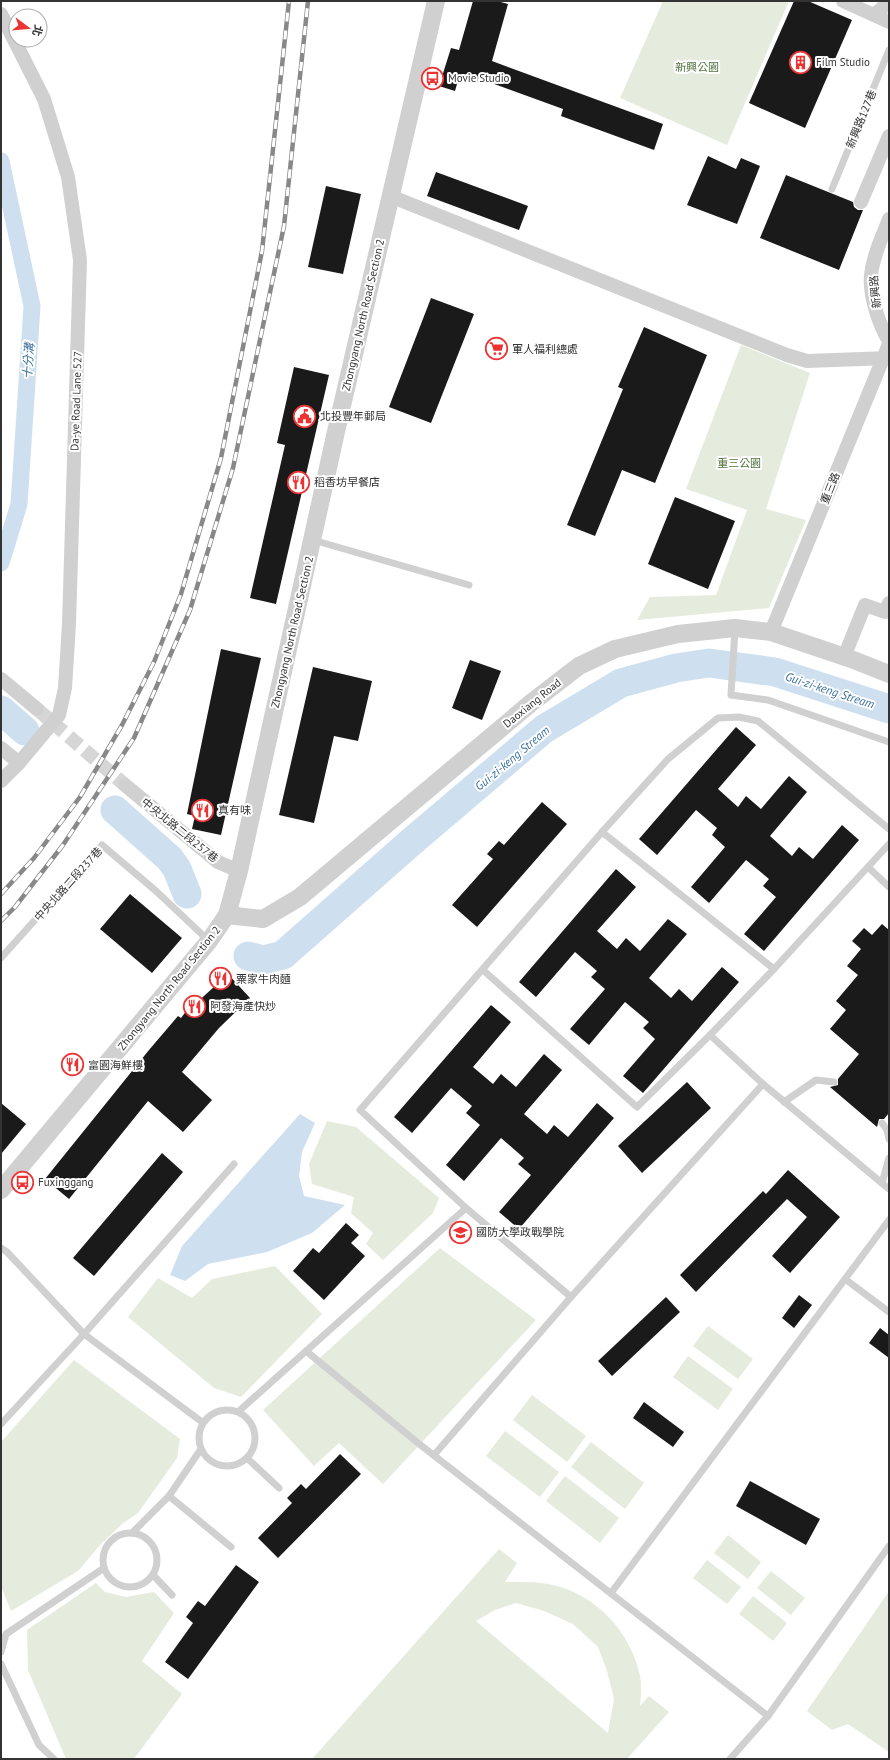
<svg xmlns="http://www.w3.org/2000/svg" width="890" height="1760" viewBox="0 0 890 1760" font-family="'PT Sans','Noto Sans TC',sans-serif">
  <rect width="100%" height="100%" fill="#fff"/>
  <g fill="#e5ecde" fill-rule="evenodd">
    <path d="M663 1H789L727 145 620 98Z"/>
    <path d="M741 345 810 373 766 509 806 520 769 608 637 620 650 597 716 595 747 510 686 489Z"/>
    <path d="M327 1121 356 1127 439 1198 433 1213 383 1260 366 1244 373 1233 351 1213 354 1197 312 1184 309 1164Z"/>
    <path d="M440 1248 536 1320 383 1484 339 1443 314 1466 263 1410Z"/>
    <path d="M275 1266 322 1314 241 1397 214 1388 128 1317 158 1278 192 1298 212 1279Z"/>
    <path d="M708 1326 753 1359 738 1379 693 1346Z"/>
    <path d="M688 1356 733 1389 718 1410 673 1377Z"/>
    <path d="M74 1360 180 1439 177 1458 138 1513 122 1524 100 1545 78 1571 11 1611 1 1586V1442Z"/>
    <path d="M532 1395 586 1436 567 1462 513 1420Z"/>
    <path d="M505 1431 559 1472 540 1497 486 1456Z"/>
    <path d="M591 1442 644 1483 625 1509 571 1467Z"/>
    <path d="M565 1476 619 1518 600 1543 546 1501Z"/>
    <path d="M728 1535 761 1562 748 1579 714 1553Z"/>
    <path d="M499 1549 517 1563 505 1582C522 1582 540 1581 557 1586 598 1597 631 1633 640 1676 642 1686 641 1696 640 1706L649 1696 669 1712 627 1759H312ZM516 1603 544 1611 573 1624 598 1647 607 1671 614 1699 608 1733 476 1621 495 1610Z"/>
    <path d="M707 1560 741 1587 727 1604 693 1578Z"/>
    <path d="M771 1571 805 1598 791 1615 757 1588Z"/>
    <path d="M96 1583 105 1592 126 1597 154 1592 174 1613 142 1661 182 1694 134 1759H66L28 1670 27 1630Z"/>
    <path d="M889 1591V1752L848 1724 832 1730 807 1711Z"/>
    <path d="M753 1596 787 1623 773 1641 739 1614Z"/>
  </g>
  <path fill="#cee0ef" d="M300 1114 315 1123 302 1152 299 1176 304 1196 345 1205 312 1233 267 1252 208 1264 185 1281 170 1275 182 1246Z"/>
  <g fill="none" stroke-linecap="round" stroke-linejoin="round">
    <path stroke="#cee0ef" stroke-width="5" d="M778 665 780 667 778 673"/>
    <path stroke="#cee0ef" stroke-width="17" d="M1 161 32 306 19 504 1 563"/>
    <g stroke="#cee0ef" stroke-width="29">
      <path d="M1 710 25 731"/>
      <path d="M115 810 170 859 177 869 187 894"/>
      <path d="M248 956 263 960 283 955 410 843 544 729 621 683 676 668 709 663 775 672 889 709"/>
    </g>
  </g>
  <g fill="#1a1a1a">
    <path d="M473 1H497L508 4 492 61 663 124 654 150 561 116 563 109 478 78 477 83 459 77 455 91 439 86 451 48 459 50Z"/>
    <path d="M794 1H808L852 20 805 128 749 103Z"/>
    <path d="M708 156 736 169 741 158 760 166 737 224 687 205Z"/>
    <path d="M436 172 528 206 519 230 427 196Z"/>
    <path d="M786 175 853 202 854 207 858 210H863L839 270 760 238Z"/>
    <path d="M326 186 361 194 343 274 308 267Z"/>
    <path d="M431 298 474 314 431 423 389 407Z"/>
    <path d="M644 327 707 355 655 483 622 470 595 536 567 525 623 389 618 387Z"/>
    <path d="M294 367 329 375 276 604 250 598 285 445 277 443Z"/>
    <path d="M675 497 735 521 708 589 648 564Z"/>
    <path d="M221 649 261 658 221 835 192 829 195 816 187 814Z"/>
    <path d="M470 660 501 671 482 720 452 708Z"/>
    <path d="M313 667 372 681 358 741 334 736 314 823 279 815Z"/>
    <path d="M736 727 756 745 718 789 738 807 746 796 761 809 789 776 807 792 770 836 792 856 799 847 813 859 842 825 859 840 764 951 744 934 776 897 763 886 769 879 746 860 709 903 691 887 725 847 712 835 717 828 696 810 657 855 639 839Z"/>
    <path d="M542 802 567 824 477 927 452 905 493 859 487 854 499 841 504 845Z"/>
    <path d="M616 869 636 887 597 931 617 949 626 938 640 951 668 919 687 934 649 978 671 998 679 989 692 1001 722 967 739 982 643 1093 623 1076 655 1039 643 1028 649 1022 625 1002 589 1045 570 1029 605 989 591 977 597 971 575 952 536 997 519 982Z"/>
    <path d="M130 894 182 938 152 973 100 929Z"/>
    <path d="M882 924 889 930V1113L884 1119H879L877 1127 830 1087 838 1085V1079L859 1054 830 1029 846 1010 836 1001 858 975 847 966 861 949 852 941 864 928 872 935Z"/>
    <path d="M228 974 250 998 219 1028 182 1072 212 1100 183 1132 148 1101 69 1199 45 1179 149 1050 178 1016 181 1018 190 1006 192 1007Z"/>
    <path d="M491 1005 511 1022 473 1067 493 1084 501 1074 516 1087 544 1054 562 1070 524 1114 547 1134 554 1125 568 1137 597 1103 614 1118 519 1229 499 1212 531 1175 518 1164 524 1158 501 1138 464 1181 446 1165 480 1125 466 1113 472 1106 451 1088 412 1133 394 1117Z"/>
    <path d="M687 1082 711 1108 642 1173 618 1146Z"/>
    <path d="M1 1103 26 1124 1 1154Z"/>
    <path d="M162 1153 183 1172 94 1276 73 1258Z"/>
    <path d="M788 1170 840 1217 790 1273 772 1256 807 1217 787 1199 696 1292 680 1275 763 1191 766 1194Z"/>
    <path d="M346 1223 359 1235 351 1243 365 1256 324 1300 293 1271 313 1248 319 1253Z"/>
    <path d="M799 1295 812 1305 794 1328 782 1318Z"/>
    <path d="M666 1297 680 1312 612 1376 598 1361Z"/>
    <path d="M880 1328 889 1335V1358L869 1343Z"/>
    <path d="M644 1402 684 1432 673 1447 633 1418Z"/>
    <path d="M340 1454 361 1474 278 1558 258 1538 292 1503 287 1498 301 1484 306 1489Z"/>
    <path d="M750 1481 820 1519 806 1545 736 1506Z"/>
    <path d="M236 1565 259 1582 188 1679 165 1662 193 1623 186 1617 198 1601 205 1606Z"/>
  </g>
  <g fill="none" stroke-linecap="round" stroke-linejoin="round">
    <path stroke="#d6d6d6" stroke-width="14" stroke-dasharray="14 7" stroke-linecap="butt" d="M37 709 125 785"/>
    <g stroke="#d0d0d0" stroke-width="7">
      <path d="M832 189 889 50"/>
      <path d="M313 540 469 585"/>
      <path d="M735 629 731 695 768 700 889 742"/>
      <path d="M602 832 774 969"/>
      <path d="M889 844 774 969 710 1035 763 1084 889 1189"/>
      <path d="M869 868 889 887"/>
      <path d="M1 958 102 845 156 891 209 941"/>
      <path d="M483 970 637 1107 710 1035"/>
      <path d="M784 1102 816 1080 834 1082"/>
      <path d="M882 1123 887 1130 889 1139"/>
      <path d="M882 1183 889 1158"/>
      <path d="M1 1248 7 1252 84 1334 202 1422"/>
      <path d="M845 1279 889 1312"/>
      <path d="M571 1297 466 1208 360 1110 602 832 668 759 718 718 739 717 758 721 889 829"/>
      <path d="M306 1351 418 1443 768 1716"/>
      <circle cx="227" cy="1438" r="28"/>
      <path d="M239 1411 466 1208"/>
      <path d="M1 1424 84 1334 234 1164"/>
      <path d="M434 1455 571 1297 763 1084"/>
      <path d="M247 1458 279 1488"/>
      <path d="M169 1496 231 1547"/>
      <circle cx="130" cy="1560" r="27"/>
      <path d="M132 1533 169 1496 201 1449"/>
      <path d="M153 1575 172 1595"/>
      <path d="M611 1593 889 1220"/>
      <path d="M1 1652 6 1634 104 1568"/>
      <path d="M1 1664 39 1745 54 1759"/>
      <path d="M730 1759 768 1716 889 1546"/>
    </g>
    <g stroke="#d0d0d0" stroke-width="14">
      <path d="M843 1 889 22"/>
      <path d="M1 14 44 99 68 177 80 260 69 624 65 688 59 715 19 763 1 781"/>
      <path d="M874 15 889 2"/>
      <path d="M390 196 787 355 807 361 889 358"/>
      <path d="M861 202 889 136"/>
      <path d="M889 219C882 237 873 256 871 275 869 295 879 325 889 341"/>
      <path d="M771 632 889 344"/>
      <path d="M844 657 865 605 885 612 889 603"/>
      <path d="M1 679 37 709"/>
      <path d="M1 748 19 763"/>
      <path d="M125 785 218 862 239 871"/>
    </g>
    <g stroke="#d0d0d0" stroke-width="18">
      <path d="M227 915 263 919 300 897 531 703 579 666 615 649 678 634 735 628 771 632 851 659 889 674"/>
      <path d="M1 1190 209 941 227 915 239 871 335 436 436 1"/>
    </g>
    <defs>
      <g id="rail">
        <path d="M1 894 34 858 80 797 122 725 154 662 181 594 221 458 262 251 289 1"/>
        <path d="M1 921 15 907 63 845 134 738 190 610 233 468 284 226 308 1"/>
      </g>
    </defs>
    <use href="#rail" stroke="#888" stroke-width="4.5"/>
    <use href="#rail" stroke="#fff" stroke-width="3" stroke-dasharray="9" stroke-linecap="butt"/>
  </g>
  <defs>
    <symbol id="building-ring" viewBox="-11 -11 22 22"><circle r="9.5" fill="#fff" stroke="#ed3233" stroke-width="1.5"/><path d="M-4-6H4V6H1V3H-1V6H-4ZM-2.5-4.3h1.7v1.8h-1.7ZM.8-4.3h1.7v1.8H.8ZM-2.5-1h1.7V.8h-1.7ZM.8-1h1.7V.8H.8Z" fill="#ed3233"/></symbol>
    <symbol id="bus-ring" viewBox="-11 -11 22 22"><circle r="9.5" fill="#fff" stroke="#ed3233" stroke-width="1.5"/><path d="M-5-6H5V4H4V6H2V4H-2V6H-4V4H-5ZM-3.5-4V0h7V-4ZM-3.5 1.2v1.5H-2V1.2ZM2 1.2v1.5H3.5V1.2Z" fill="#ed3233"/></symbol>
    <symbol id="supermarket-ring" viewBox="-11 -11 22 22"><circle r="9.5" fill="#fff" stroke="#ed3233" stroke-width="1.5"/><path d="M-6-5.5h2.5l.6 2H6L4.5 2H-2.5L-4.4-4H-6ZM-1.5 3.2a1.3 1.3 0 1 0 .1 0ZM3 3.2a1.3 1.3 0 1 0 .1 0Z" fill="#ed3233"/></symbol>
    <symbol id="civic-ring" viewBox="-11 -11 22 22"><circle r="9.5" fill="#fff" stroke="#ed3233" stroke-width="1.5"/><path d="M-.6-6.5H3V-4.5H.6V-3L4-1V1h2V6H-6V1h2V-1L-.6-3ZM-1.2 2.5V6h2.4V2.5Z" fill="#ed3233"/></symbol>
    <symbol id="restaurant-ring" viewBox="-11 -11 22 22"><circle r="9.5" fill="#fff" stroke="#ed3233" stroke-width="1.5"/><path d="M-5-6h1v4h1v-4h1v4h1v-4h1v5L-1.5 .5V6h-2V.5L-5-1ZM5-6V6H3V1.5H1.5Q1.5-4 5-6Z" fill="#ed3233"/></symbol>
    <symbol id="university-ring" viewBox="-11 -11 22 22"><circle r="9.5" fill="#fff" stroke="#ed3233" stroke-width="1.5"/><path d="M0-5L7-2L0 1L-7-2ZM-4 1L0 2.5L4 1V4Q0 6-4 4Z" fill="#ed3233"/></symbol>
  </defs>
  <g fill-rule="evenodd">
    <use href="#building-ring" x="788" y="50" width="25" height="25"/>
    <use href="#bus-ring" x="420" y="66" width="25" height="25"/>
    <use href="#supermarket-ring" x="484" y="336" width="25" height="25"/>
    <use href="#civic-ring" x="292" y="404" width="25" height="25"/>
    <use href="#restaurant-ring" x="286" y="470" width="25" height="25"/>
    <use href="#restaurant-ring" x="190" y="798" width="25" height="25"/>
    <use href="#restaurant-ring" x="208" y="966" width="25" height="25"/>
    <use href="#restaurant-ring" x="182" y="994" width="25" height="25"/>
    <use href="#restaurant-ring" x="60" y="1052" width="25" height="25"/>
    <use href="#bus-ring" x="10" y="1170" width="25" height="25"/>
    <use href="#university-ring" x="448" y="1220" width="25" height="25"/>
  </g>
  <g text-anchor="middle" dominant-baseline="central" stroke-width="4" stroke-linejoin="round" paint-order="stroke">
    <g font-size="11" fill="#333" stroke="#fff" text-anchor="start">
      <text x="816" y="62">Film Studio</text>
      <text x="448" y="78">Movie Studio</text>
      <text x="512" y="349">軍人福利總處</text>
      <text x="320" y="416">北投豐年郵局</text>
      <text x="314" y="482">稻香坊早餐店</text>
      <text x="218" y="810">真有味</text>
      <text x="236" y="979">粟家牛肉麵</text>
      <text x="210" y="1006">阿發海產快炒</text>
      <text x="88" y="1065">富園海鮮樓</text>
      <text x="38" y="1182">Fuxinggang</text>
      <text x="476" y="1232">國防大學政戰學院</text>
    </g>
    <g font-size="11" fill="#52723d" stroke="#fff">
      <text x="697" y="67">新興公園</text>
      <text x="739" y="463">重三公園</text>
    </g>
    <g font-size="11" fill="#333" stroke="#fff">
      <text transform="translate(861 119) rotate(-68)">新興路127巷</text>
      <text transform="translate(875 292) rotate(-96)">新興路</text>
      <text transform="translate(363 315) rotate(-77)">Zhongyang North Road Section 2</text>
      <text transform="translate(76 401) rotate(-88)">Da-ye Road Lane 527</text>
      <text transform="translate(830 488) rotate(-68)">重三路</text>
      <text transform="translate(292 632) rotate(-77)">Zhongyang North Road Section 2</text>
      <text transform="translate(532 703) rotate(-39)">Daoxiang Road</text>
      <text transform="translate(180 830) rotate(39)">中央北路二段257巷</text>
      <text transform="translate(68 884) rotate(-48)">中央北路二段237巷</text>
      <text transform="translate(169 988) rotate(-51)">Zhongyang North Road Section 2</text>
    </g>
    <g font-size="12" font-style="italic" fill="#3b6f9a" stroke="#fff">
      <text transform="translate(28 361) rotate(-86)">十分溝</text>
      <text transform="translate(830 690) rotate(18)">Gui-zi-keng Stream</text>
      <text transform="translate(512 758) rotate(-40)">Gui-zi-keng Stream</text>
    </g>
  </g>
  <rect width="890" height="1760" fill="none" stroke="#333333" stroke-width="4"/>
  <g transform="translate(28 28) rotate(106)"><circle r="19" fill="#ffffff" stroke="#adadad"/>
  <path d="M0-3L7 15L0 10L-7 15Z" fill="#ed3233"/>
  <text y="-6" font-size="11" font-weight="bold" text-anchor="middle" fill="#333333">北</text>
  </g>
</svg>
